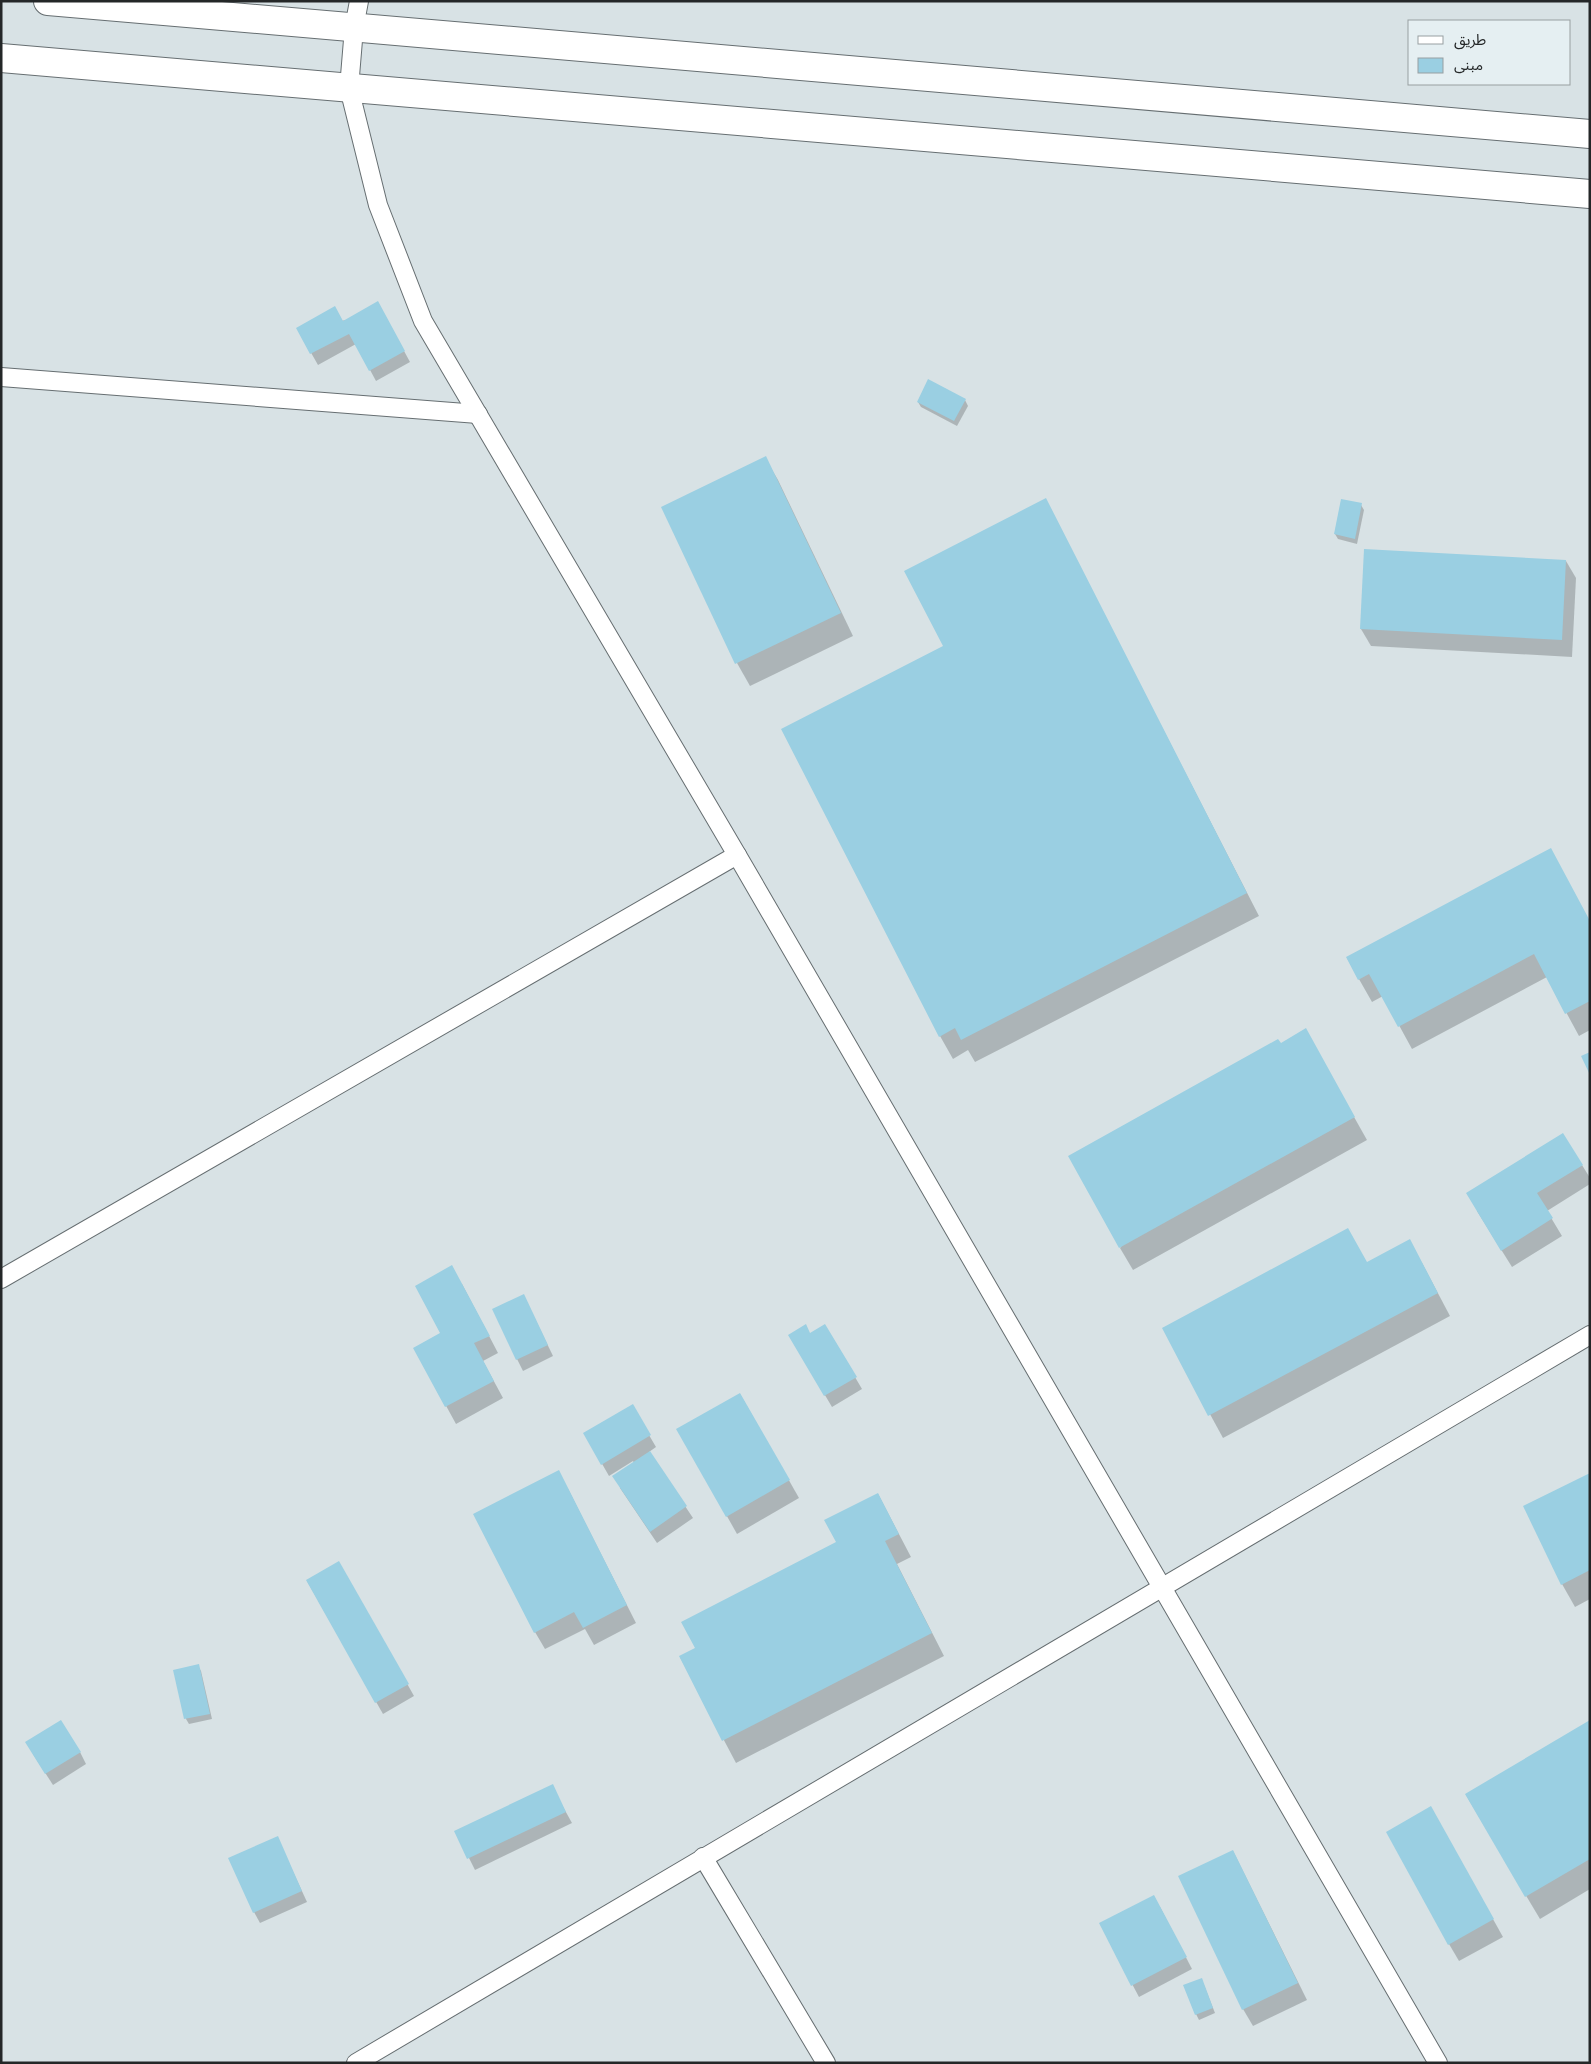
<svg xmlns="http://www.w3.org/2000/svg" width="1591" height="2064" viewBox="0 0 1591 2064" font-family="'Roboto Condensed','Noto Sans Arabic',sans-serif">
  <rect width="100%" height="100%" fill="#d8e2e5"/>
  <g fill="#0003">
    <path d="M384 314 410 362 376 381 356 344 318 365 297 328Z"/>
    <path d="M965 400 968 406 957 426 921 407 918 402Z"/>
    <path d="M765 458 778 480 853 636 750 686 737 663Z"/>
    <path d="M1045 500 1259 916 975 1062 968 1050 953 1059 940 1036 945 646Z"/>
    <path d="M1361 505 1364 510 1357 544 1338 539 1335 534Z"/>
    <path d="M1566 561 1576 578 1572 657 1371 646 1361 629Z"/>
    <path d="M1590 922V1030L1579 1036 1547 977 1412 1049 1383 996 1372 1002 1347 958Z"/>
    <path d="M1281 1044 1318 1053 1367 1140 1133 1270 1120 1248Z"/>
    <path d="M1582 1165 1590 1178V1184L1547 1211 1562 1236 1512 1267 1477 1211Z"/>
    <path d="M1367 1263H1422L1450 1316 1223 1438 1163 1328Z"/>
    <path d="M462 1284 498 1353 483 1361 503 1398 456 1424 415 1349 442 1334Z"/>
    <path d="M524 1296 553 1356 523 1371 517 1359Z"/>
    <path d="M825 1326 862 1389 832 1407 790 1336 810 1334Z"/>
    <path d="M740 1394 799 1498 737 1534 678 1429Z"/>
    <path d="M632 1406 656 1447 649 1452 693 1518 657 1543 620 1488 634 1463 633 1461 609 1476 585 1434Z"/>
    <path d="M1590 1474V1599L1575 1607 1562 1584Z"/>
    <path d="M568 1489 636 1623 594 1645 585 1629 545 1649 535 1632Z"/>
    <path d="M878 1494 911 1557 897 1564 944 1656 736 1763 680 1657 696 1648 837 1543Z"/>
    <path d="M339 1563 414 1696 383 1714 307 1581Z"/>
    <path d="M198 1666 201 1671 212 1719 189 1724 186 1719 175 1671Z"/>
    <path d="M1590 1722V1889L1540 1919 1466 1795Z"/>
    <path d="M80 1752 86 1764 53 1785 33 1754Z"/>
    <path d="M557 1796 572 1823 475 1870 456 1832Z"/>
    <path d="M1431 1808 1503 1937 1459 1961 1449 1944Z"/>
    <path d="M277 1837 307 1902 260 1923 254 1912Z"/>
    <path d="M1233 1851 1307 2000 1253 2026 1243 2009Z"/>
    <path d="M1160 1907 1192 1969 1139 1997 1100 1924Z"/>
    <path d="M1204 1985 1215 2013 1199 2020 1196 2014Z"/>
  </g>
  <g fill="#9acfe2">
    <path d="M378 301 405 351 369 371 349 334 310 354 296 328 335 306 343 321Z"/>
    <path d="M928 379 966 399 954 421 917 402Z"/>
    <path d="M766 456 841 613 735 664 661 507Z"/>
    <path d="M1046 498 1247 893 961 1040 955 1028 939 1037 781 729 943 646 904 571Z"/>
    <path d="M1341 499 1362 503 1355 539 1334 534Z"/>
    <path d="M1364 549 1566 560 1562 640 1360 629Z"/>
    <path d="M1551 848 1590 921V1001L1565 1014 1534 954 1398 1027 1369 974 1358 980 1346 957Z"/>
    <path d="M1306 1028 1355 1117 1119 1248 1068 1156 1278 1039 1281 1043Z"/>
    <path d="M1590 1052V1075L1581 1056Z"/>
    <path d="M1563 1133 1583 1165 1537 1193 1553 1218 1501 1251 1466 1193Z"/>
    <path d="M1348 1228 1367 1262 1410 1239 1438 1293 1208 1416 1162 1328Z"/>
    <path d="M452 1265 490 1336 474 1343 494 1381 445 1407 413 1348 440 1333 415 1286Z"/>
    <path d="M524 1294 548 1345 516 1360 492 1309Z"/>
    <path d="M806 1324 810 1333 825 1324 857 1377 824 1396 788 1335Z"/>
    <path d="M740 1393 790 1480 726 1517 676 1429Z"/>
    <path d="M633 1404 651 1435 601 1465 583 1433Z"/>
    <path d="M650 1451 687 1506 650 1532 612 1476Z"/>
    <path d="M559 1470 627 1605 583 1628 574 1612 534 1633 473 1514Z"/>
    <path d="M1590 1473V1570L1561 1585 1523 1506Z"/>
    <path d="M878 1493 899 1534 885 1541 932 1633 722 1741 679 1656 695 1648 681 1622 836 1542 824 1520Z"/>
    <path d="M339 1561 409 1684 375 1703 306 1580Z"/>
    <path d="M199 1664 210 1714 184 1719 173 1670Z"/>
    <path d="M61 1720 81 1752 45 1774 25 1742Z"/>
    <path d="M1590 1720V1859L1525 1897 1465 1794Z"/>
    <path d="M553 1784 566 1812 467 1859 454 1831Z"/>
    <path d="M1431 1806 1494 1919 1448 1945 1386 1832Z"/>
    <path d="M278 1836 302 1891 253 1913 228 1858Z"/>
    <path d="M1233 1850 1298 1983 1242 2010 1178 1876Z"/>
    <path d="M1154 1895 1187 1957 1131 1986 1099 1923Z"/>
    <path d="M1202 1978 1213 2008 1195 2015 1183 1985Z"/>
  </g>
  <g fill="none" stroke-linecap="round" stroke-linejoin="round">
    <defs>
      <g id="lane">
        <path d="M359 1 354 28 349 88 378 205 423 321 737 855 1438 2063"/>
        <path d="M1 377 478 414"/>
        <path d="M1 1279 737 855"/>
        <path d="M703 1857 826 2063"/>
        <path d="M356 2063 1590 1335"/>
      </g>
      <g id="secondary">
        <path d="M48 1 1590 134"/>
        <path d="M1 58 1590 194"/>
      </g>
    </defs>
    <use href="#lane" stroke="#666e71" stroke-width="20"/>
    <use href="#secondary" stroke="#666e71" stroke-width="30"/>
    <use href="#lane" stroke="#fff" stroke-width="18"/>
    <use href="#secondary" stroke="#fff" stroke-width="28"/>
  </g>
  <rect width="1591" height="2064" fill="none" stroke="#242728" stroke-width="5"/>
  <rect x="1408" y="20" width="162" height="65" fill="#e5eff2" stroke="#989fa1"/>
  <rect x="1418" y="36" width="25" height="8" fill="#ffffff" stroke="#989fa1"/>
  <text x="1454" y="45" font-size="15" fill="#242728">طريق</text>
  <rect x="1418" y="58" width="25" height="15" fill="#9acfe2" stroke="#989fa1"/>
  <text x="1454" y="70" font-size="15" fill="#242728">مبنى</text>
</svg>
